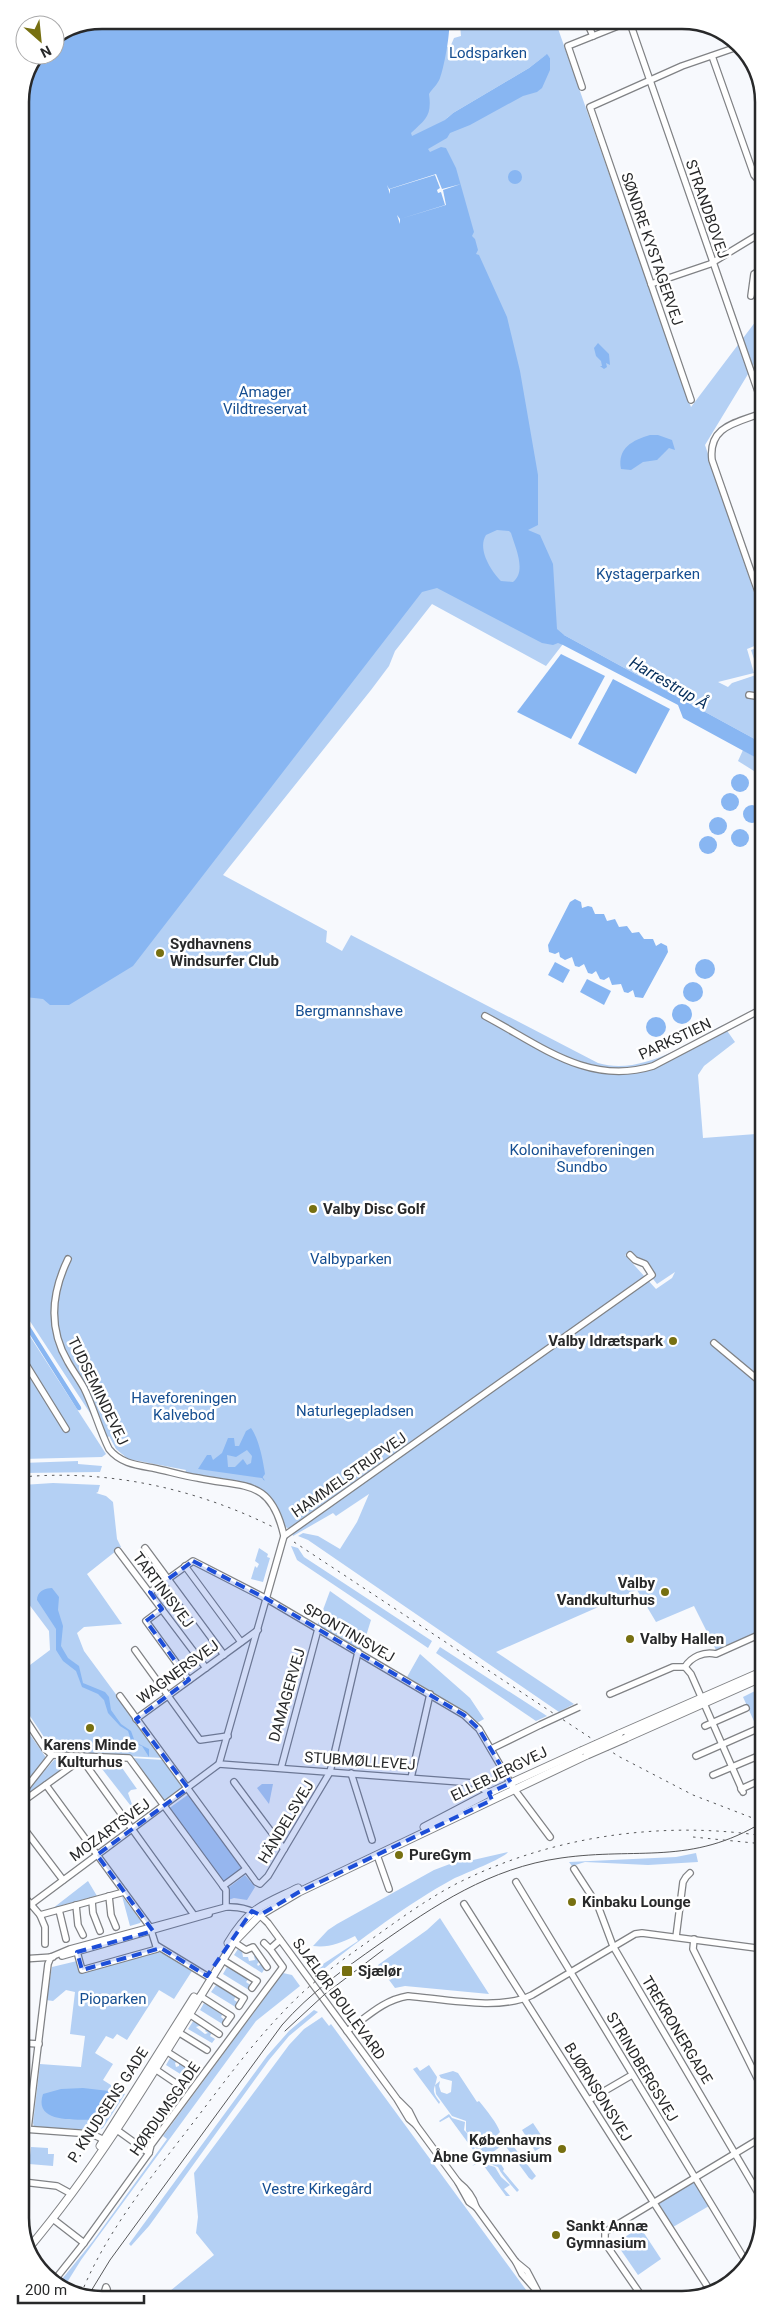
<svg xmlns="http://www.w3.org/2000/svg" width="784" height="2320" viewBox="0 0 784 2320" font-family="Roboto,sans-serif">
  <rect width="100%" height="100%" fill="#f7f9fd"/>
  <g fill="#b4d0f4" fill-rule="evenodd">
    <path d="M101 20H450L445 48 451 45 454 38 461 36 460 25 467 20H555L691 407 762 313V351L705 445 762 616V643L747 649 754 673 718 682 728 687 732 683 759 674 751 650 762 646V743L564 635 559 642 563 644 546 666 432 604 395 651 389 666 371 690 223 875 327 931 326 942 342 951 351 935 598 1063C640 1076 687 1044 723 1025L735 1042 704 1066 698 1075 703 1138 756 1134 763 1130V1636L719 1656 694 1606 656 1622 637 1590 496 1652 574 1704 559 1712 308 1540 298 1536 303 1533 318 1536 340 1549 357 1522 369 1494 336 1516 333 1513 293 1536 290 1529 285 1527C271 1472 228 1483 185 1473L186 1470 128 1459 116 1449 109 1436 107 1439 22 1309 21 1001 32 992 20 96 39 55H55V39ZM546 55 550 58 446 119 453 113 529 68ZM631 1251 657 1284 675 1272 672 1278 656 1289 625 1255Z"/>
    <path d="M743 750 762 761V776L738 761Z"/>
    <path d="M22 1324 106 1454 102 1457 22 1459Z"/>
    <path d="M78 1461V1464L102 1466 100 1472 22 1473V1463Z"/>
    <path d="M53 1483 100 1485 98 1492 96 1493 106 1496 113 1502 117 1539 121 1547 87 1574 122 1624 84 1627 77 1633 84 1651 163 1758 54 1752 22 1704V1671L50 1650 49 1631 22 1595V1556L27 1564 22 1554V1485Z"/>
    <path d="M291 1546 298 1548 304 1557 432 1641 428 1648 297 1560Z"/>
    <path d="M259 1548 268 1554 267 1557 270 1558 263 1582 251 1579 255 1566 257 1568 259 1564 255 1561Z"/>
    <path d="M330 1591 371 1620 361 1652 317 1626Z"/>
    <path d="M440 1647 547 1716 536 1721 436 1653Z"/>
    <path d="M420 1654 470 1698 484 1719 477 1723 459 1708 407 1677Z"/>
    <path d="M763 1687V1741L743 1697Z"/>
    <path d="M22 1723 47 1759 22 1790Z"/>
    <path d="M131 1758 164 1760 184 1787 163 1802Z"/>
    <path d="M55 1759 63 1771 25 1797 24 1794Z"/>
    <path d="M101 1764 120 1765 137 1789 131 1790 128 1793 134 1810 99 1765Z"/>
    <path d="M262 1784H273L269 1804 257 1788Z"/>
    <path d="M189 1794 244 1869 223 1884 168 1809Z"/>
    <path d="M508 1852C503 1859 465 1873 453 1879 409 1903 359 1940 320 1972L317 1968 358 1941 355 1936C340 1943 329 1948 313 1946L328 1930 337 1924 434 1870 471 1856 473 1860Z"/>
    <path d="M696 1853 698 1862 648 1865 585 1862 572 1866 569 1862 676 1857Z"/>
    <path d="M245 1875 255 1887 247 1900 234 1898 228 1900V1888Z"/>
    <path d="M88 1881 97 1896 63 1905V1907L48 1912Z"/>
    <path d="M122 1896 141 1921 140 1923 130 1926Z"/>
    <path d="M440 1918 489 1994 405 1986 395 1988 378 1965 427 1930Z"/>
    <path d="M238 1949 242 1951 243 1957H248L249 1961 255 1960 254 1956H256L260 1961 257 1964 258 1966 262 1963 265 1968 262 1973 234 1955Z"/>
    <path d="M161 1951 192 1971 174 1999 159 1990 127 2040 117 2034 113 2039 106 2036 95 2053 113 2064 103 2080 125 2094 103 2128 99 2130 34 2127 33 2123 40 2064 81 2067 85 2036 70 2034 75 1992 66 1990 53 2001 46 2000 52 1967 77 1961 80 1973Z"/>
    <path d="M227 1967 249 1978 246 1982 252 1986 249 1990 223 1974Z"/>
    <path d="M283 1973 292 1975 300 1986 256 2021 81 2260 66 2284 64 2287 58 2284 93 2241 167 2139 163 2136Z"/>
    <path d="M216 1985 236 1995 234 2000 239 2003 237 2008 211 1992Z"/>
    <path d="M204 2003 223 2013 221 2017 226 2021 224 2025 200 2010Z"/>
    <path d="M314 2010 318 2012 289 2036 269 2060 149 2226 131 2246 129 2244 267 2056 289 2031Z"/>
    <path d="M322 2017 329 2026 331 2024 532 2298 159 2300 214 2255 196 2233 198 2217 194 2173 289 2045 304 2029Z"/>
    <path d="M194 2020 202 2025 196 2027 205 2034 208 2033 205 2031 207 2028 212 2032 210 2036 215 2039 212 2043 188 2029Z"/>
    <path d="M170 2058 179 2061 175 2063 176 2067 179 2066V2062L190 2068 187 2072 190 2073 192 2070 195 2071 187 2082 184 2080 185 2077 166 2065Z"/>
    <path d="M429 2065 437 2077C435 2090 430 2089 440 2102L439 2104 413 2069 417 2067 420 2071Z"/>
    <path d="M453 2071 458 2073 477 2102 479 2101C487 2111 497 2123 500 2132L497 2135 500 2139 505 2135 507 2138 536 2176 532 2180 529 2178 504 2144 493 2152 504 2169 503 2171 519 2190 517 2192C510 2183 502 2176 498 2167L487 2163 475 2147 472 2137 466 2131V2121L452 2116 436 2094 435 2085 440 2081 439 2086 441 2092 447 2094 451 2092 452 2081 441 2078 439 2075Z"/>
    <path d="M449 2114 452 2118 465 2122 464 2130 472 2138 475 2150 474 2151 449 2117 440 2122 439 2121Z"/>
    <path d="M533 2123 547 2144 535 2151 522 2130Z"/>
    <path d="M31 2147 48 2148V2154H54L53 2166 29 2164Z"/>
    <path d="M482 2159 485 2164 495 2167 501 2177 510 2185 504 2189 510 2196H506L481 2162 472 2166Z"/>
    <path d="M694 2181 709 2206 673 2227 658 2202Z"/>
    <path d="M640 2227 661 2259 638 2275 616 2243Z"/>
  </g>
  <g fill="#88b6f2" fill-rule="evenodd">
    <path d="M101 20H449C451 30 444 68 440 78 438 84 432 89 429 94 432 116 426 119 411 133L412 136 445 120 453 113 529 68 547 54 550 58V70L542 88 537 92 523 96 470 125 450 133 447 138 428 149 430 152 441 147 446 148 456 168 474 232 472 236 475 239 478 250 476 254 479 255 507 317 520 371 538 475V525L528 530 540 535 553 564 557 629 564 635 762 743V761L683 718 678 705 563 645 558 643 553 645 542 643 437 588 422 592 133 966 69 1005H50L43 999 25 997 21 999 20 96 39 55H55V39ZM497 530 509 531 511 533C515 547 527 571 513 582L501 581C491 571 477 549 486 535Z"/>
    <circle cx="515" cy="177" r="7"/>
    <path d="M598 343 609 354 610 365 606 363 607 367 604 369 600 366H602L601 361 596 356 594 348Z"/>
    <path d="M650 435H658L672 440 675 450 669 448 657 460 643 462 631 470 621 469C617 448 633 440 650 435Z"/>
    <path d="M561 654 605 676 571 739 517 712Z"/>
    <path d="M613 679 670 709 636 774 578 744Z"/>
    <circle cx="740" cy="783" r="9"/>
    <circle cx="730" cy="802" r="9"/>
    <circle cx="752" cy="814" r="9"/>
    <circle cx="718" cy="826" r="9"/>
    <circle cx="740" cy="838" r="9"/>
    <circle cx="708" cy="845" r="9"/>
    <path d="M575 899 581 902 582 908 588 906 592 907 595 914H604L607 921 615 919 619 927 627 926 632 933 639 932 644 939H653L656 946 661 943 667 946 668 952 643 998 635 997 633 990 628 993 624 992 621 984 612 985 609 977 604 980 600 979 596 971 592 974 588 973 584 964 579 967 575 966 572 957 565 960 560 957 559 952 555 954 549 952 548 945 570 902Z"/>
    <circle cx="705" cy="969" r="10"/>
    <path d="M555 962 570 970 563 983 548 975Z"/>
    <path d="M587 979 611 991 604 1005 580 992Z"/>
    <circle cx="693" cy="992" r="10"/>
    <circle cx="682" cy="1014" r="10"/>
    <circle cx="656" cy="1027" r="10"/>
    <path d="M251 1428C259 1439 263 1460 265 1474L262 1478 198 1469 207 1455H211L213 1460 222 1453 228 1438H234L235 1446H239L246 1431ZM247 1450 252 1456 251 1463 247 1465 243 1459 235 1467H228L227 1455 236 1457Z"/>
    <path d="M52 1588 59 1597 58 1610 63 1626 61 1646 68 1658 79 1666 83 1683 105 1692 109 1697 111 1710 121 1724 131 1731 135 1742 149 1749V1757L142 1746 132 1743 128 1731 120 1726 108 1713 104 1700 98 1694 82 1687 76 1671 63 1661 56 1650V1629L37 1600C37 1592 44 1588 52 1588Z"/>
    <path d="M83 2088 109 2091 117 2095 112 2108 104 2120C85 2118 32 2127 43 2094L61 2089Z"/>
  </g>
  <path fill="#f7f9fd" d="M436 174 442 189 461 184 443 190 446 205 400 219V224L397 215 400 219 445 205 441 192 438 193 437 190 440 188 435 175 390 189V194L387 185 389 189Z"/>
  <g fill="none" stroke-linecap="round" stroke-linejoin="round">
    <path stroke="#88b6f2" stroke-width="1" d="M262 1477 264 1480"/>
    <path stroke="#88b6f2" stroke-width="4.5" d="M22 1318 79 1408"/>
    <defs>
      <g id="minor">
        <path d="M586 20 593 36"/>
        <path d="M629 20 762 403"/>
        <path d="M712 56 754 175 761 183"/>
        <path d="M582 87 568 46 633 20"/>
        <path d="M651 284 710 264 761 233"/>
        <path d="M751 296 754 274 762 269"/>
        <path d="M691 400 590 107 682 66 740 46"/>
        <path d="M762 413C736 423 708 426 712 460L762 603"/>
        <path d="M749 695 762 697"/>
        <path d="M485 1016C540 1045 588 1086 653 1066L762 1009"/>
        <path d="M68 1259C51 1294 48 1328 68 1362 73 1371 79 1379 84 1388 94 1408 99 1429 109 1449 120 1463 136 1465 153 1468 168 1471 183 1476 198 1478 245 1488 271 1478 284 1536"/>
        <path d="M714 1343 763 1384"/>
        <path d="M22 1358 66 1429"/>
        <path d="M145 1548 224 1655"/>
        <path d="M118 1551 206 1668"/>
        <path d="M185 1566 241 1642"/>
        <path d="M150 1592 193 1561 267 1599 464 1715 479 1729 514 1789 550 1837"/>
        <path d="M162 1609 146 1621 189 1680"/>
        <path d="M135 1650 200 1740 228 1736"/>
        <path d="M685 1667C691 1657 704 1651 716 1654L763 1633"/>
        <path d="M610 1694 673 1667H685L691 1674 743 1792"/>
        <path d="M120 1696 256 1882 260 1884 268 1876 330 1772 358 1652"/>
        <path d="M22 1714 45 1749 52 1755"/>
        <path d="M136 1719 258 1630"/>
        <path d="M705 1726 746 1708"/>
        <path d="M491 1749 540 1725"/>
        <path d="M52 1755 129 1758 223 1886 226 1890V1907"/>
        <path d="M696 1756 755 1730"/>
        <path d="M219 1764 474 1783 489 1793 492 1800"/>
        <path d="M281 1768 318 1629"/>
        <path d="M351 1773 372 1840"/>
        <path d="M713 1775 763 1754"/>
        <path d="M411 1778 430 1694"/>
        <path d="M234 1782 284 1849"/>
        <path d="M46 1785 150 1927 157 1949 82 1970 76 1948"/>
        <path d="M741 1789 763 1779"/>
        <path d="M22 1793 52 1755"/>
        <path d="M22 1802 72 1766 82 1756 86 1765 194 1915"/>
        <path d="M22 1826 63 1880"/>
        <path d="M377 1855 389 1889"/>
        <path d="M574 1869 598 1906 613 1946 764 2203"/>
        <path d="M516 1882 748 2265"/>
        <path d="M223 1886 246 1869"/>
        <path d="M22 1894 40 1915 124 1892"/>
        <path d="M109 1896 111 1915 116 1927"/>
        <path d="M92 1901 93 1913 100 1931"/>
        <path d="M464 1904C546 2034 628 2163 711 2292"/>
        <path d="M76 1905 78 1925 83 1935"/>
        <path d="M59 1910 66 1939"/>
        <path d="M22 1911 219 1764 284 1536 652 1275 645 1264 635 1260 630 1255"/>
        <path d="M40 1915 45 1927V1944"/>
        <path d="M676 1937 683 1882 686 1877 690 1873"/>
        <path d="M694 1939 693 1949 764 2092"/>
        <path d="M234 1942 246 1950 253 1947 267 1967"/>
        <path d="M264 1943 270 1949"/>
        <path d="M156 1945 207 1976"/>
        <path d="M62 1956 209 1914"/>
        <path d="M51 1957 70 1949 226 1907C243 1906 257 1911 268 1923L397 2099 409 2119 416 2125"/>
        <path d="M22 1959 53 1957"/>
        <path d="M223 1960 257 1981 252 1988"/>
        <path d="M212 1978 244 1998 239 2006"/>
        <path d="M200 1996 231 2016 226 2023"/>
        <path d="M189 2014 219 2034"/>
        <path d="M347 2031C367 2017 383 2000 408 1996 443 1999 501 2011 532 1995L635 1934 642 1933 764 1949"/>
        <path d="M178 2032 207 2050"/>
        <path d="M22 2043 39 2044"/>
        <path d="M166 2051 194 2069"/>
        <path d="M155 2069 180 2086"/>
        <path d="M589 2100 632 2075"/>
        <path d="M399 2101 409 2111 416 2125 458 2182C467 2189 473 2196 476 2207"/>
        <path d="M23 2129 92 2134 104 2140"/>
        <path d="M28 2129 48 1964 51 1957"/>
        <path d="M117 2130 149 2153"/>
        <path d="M23 2182 57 2186 68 2192"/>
        <path d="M458 2182 469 2202 476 2207 516 2262 527 2271 537 2290"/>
        <path d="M53 2219 84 2243"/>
        <path d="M516 2262 522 2274 543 2298"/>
        <path d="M53 2282 84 2243 149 2153 151 2145 283 1967 270 1949 280 1940"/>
        <path d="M643 2298 605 2243V2232L764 2136"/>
        <path d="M102 2300 106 2287 107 2289"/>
      </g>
      <g id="major">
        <path d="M619 1734 763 1671"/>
        <path d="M626 1738 763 1677"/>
        <path d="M424 1827 489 1793 581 1751"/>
        <path d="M228 1943C250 1907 261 1906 298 1888"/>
        <path d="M100 2146 194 1997"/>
        <path d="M28 2249C108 2154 169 2046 234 1942L260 1915 299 1892 587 1755"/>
      </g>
    </defs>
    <use href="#minor" stroke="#808285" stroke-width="8"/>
    <use href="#major" stroke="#808285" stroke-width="9"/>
    <use href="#minor" stroke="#fff" stroke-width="5.5"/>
    <use href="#major" stroke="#fff" stroke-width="7"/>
    <g stroke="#57585a" stroke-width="1">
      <path d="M285 2031 325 1994 383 1950"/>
      <path d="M88 2296 110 2260 282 2025C310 1993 344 1969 378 1945 435 1905 490 1868 561 1858 638 1847 691 1866 763 1822"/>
    </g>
    <g stroke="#57585a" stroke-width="1" stroke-dasharray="2.5 5" stroke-linecap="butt">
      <path d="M22 1477C108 1469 198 1489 275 1528"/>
      <path d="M294 1542 618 1756 693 1795 763 1822"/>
      <path d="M693 1837 764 1844"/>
      <path d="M81 2294C106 2232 149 2180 189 2128 220 2088 249 2047 284 2011 309 1984 339 1962 369 1941 397 1921 424 1901 454 1885 547 1837 660 1820 764 1836"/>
    </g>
    <defs>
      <path id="minor-bridge" d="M540 1725 579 1707"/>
      <g id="major-bridge">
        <path d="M581 1751 619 1734"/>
        <path d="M587 1755 626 1738"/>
      </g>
    </defs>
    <use href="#minor-bridge" stroke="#808285" stroke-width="8" stroke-linecap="butt"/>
    <use href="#major-bridge" stroke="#808285" stroke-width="9" stroke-linecap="butt"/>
    <use href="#minor-bridge" stroke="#fff" stroke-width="5.5"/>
    <use href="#major-bridge" stroke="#fff" stroke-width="7"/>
  </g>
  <path fill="#1d4ed8" fill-opacity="0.2" stroke="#1d4ed8" stroke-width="4" stroke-dasharray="10 6" stroke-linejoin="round" d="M193 1561 267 1599 464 1715 479 1729 511 1783 489 1793 492 1800 299 1892 260 1915 252 1911 207 1976 161 1948 82 1970 77 1952 153 1931 97 1855 188 1788 136 1719 189 1680 146 1621 162 1609 150 1592Z"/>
  <g fill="#777011" stroke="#fff" stroke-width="2">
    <circle cx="160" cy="953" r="5"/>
    <circle cx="313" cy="1209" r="5"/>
    <circle cx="673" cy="1341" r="5"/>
    <circle cx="665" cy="1592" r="5"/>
    <circle cx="630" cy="1639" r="5"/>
    <circle cx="90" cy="1728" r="5"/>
    <circle cx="399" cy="1855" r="5"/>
    <circle cx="572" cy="1902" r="5"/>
    <rect x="341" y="1965" width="12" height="12" rx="2.5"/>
    <circle cx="562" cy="2149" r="5"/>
    <circle cx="556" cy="2235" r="5"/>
  </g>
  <g text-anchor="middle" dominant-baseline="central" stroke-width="5" stroke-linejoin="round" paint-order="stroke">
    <g font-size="15" fill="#154e91" stroke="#fff">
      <text x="488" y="53">Lodsparken</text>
      <text x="265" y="392">Amager<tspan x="265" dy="17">Vildtreservat</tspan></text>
      <text x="648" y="574">Kystagerparken</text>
      <text x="349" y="1011">Bergmannshave</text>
      <text x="582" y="1150">Kolonihaveforeningen<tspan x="582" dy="17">Sundbo</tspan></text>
      <text x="351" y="1259">Valbyparken</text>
      <text x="184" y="1398">Haveforeningen<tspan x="184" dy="17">Kalvebod</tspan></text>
      <text x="355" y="1411">Naturlegepladsen</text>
      <text x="113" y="1999">Pioparken</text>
      <text x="317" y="2189">Vestre Kirkegård</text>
    </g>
    <g font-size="15" fill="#28292a" stroke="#fff">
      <text transform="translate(707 209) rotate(71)">STRANDBOVEJ</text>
      <text transform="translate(652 249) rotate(71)">SØNDRE KYSTAGERVEJ</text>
      <text transform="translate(675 1039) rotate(-25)">PARKSTIEN</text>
      <text transform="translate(98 1391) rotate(64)">TUDSEMINDEVEJ</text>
      <text transform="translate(349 1475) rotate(-35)">HAMMELSTRUPVEJ</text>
      <text transform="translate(163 1590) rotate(53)">TARTINISVEJ</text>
      <text transform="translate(349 1633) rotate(30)">SPONTINISVEJ</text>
      <text transform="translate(178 1672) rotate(-36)">WAGNERSVEJ</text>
      <text transform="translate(287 1695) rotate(-74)">DAMAGERVEJ</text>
      <text transform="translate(360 1761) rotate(4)">STUBMØLLEVEJ</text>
      <text transform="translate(499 1774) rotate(-26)">ELLEBJERGVEJ</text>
      <text transform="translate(286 1822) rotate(-59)">HÄNDELSVEJ</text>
      <text transform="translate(110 1830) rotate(-36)">MOZARTSVEJ</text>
      <text transform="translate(339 1999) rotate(54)">SJÆLØR BOULEVARD</text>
      <text transform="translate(677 2030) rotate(59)">TREKRONERGADE</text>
      <text transform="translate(642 2067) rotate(59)">STRINDBERGSVEJ</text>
      <text transform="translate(598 2092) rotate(58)">BJØRNSONSVEJ</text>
      <text transform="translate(108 2105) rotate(-57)">P. KNUDSENS GADE</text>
      <text transform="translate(165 2109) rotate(-55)">HØRDUMSGADE</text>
    </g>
    <g font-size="15" font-weight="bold" fill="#28292a" stroke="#fff" text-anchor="start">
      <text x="170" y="944">Sydhavnens<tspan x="170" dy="17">Windsurfer Club</tspan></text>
      <text x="323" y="1209">Valby Disc Golf</text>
      <text x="663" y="1341" text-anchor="end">Valby Idrætspark</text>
      <text x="655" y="1583" text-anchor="end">Valby<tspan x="655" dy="17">Vandkulturhus</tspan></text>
      <text x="640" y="1639">Valby Hallen</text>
      <text x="90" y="1745" text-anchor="middle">Karens Minde<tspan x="90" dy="17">Kulturhus</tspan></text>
      <text x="409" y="1855">PureGym</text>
      <text x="582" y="1902">Kinbaku Lounge</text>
      <text x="358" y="1971">Sjælør</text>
      <text x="552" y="2140" text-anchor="end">Københavns<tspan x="552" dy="17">Åbne Gymnasium</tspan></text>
      <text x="566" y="2226">Sankt Annæ<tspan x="566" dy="17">Gymnasium</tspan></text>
    </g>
    <g font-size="16" font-style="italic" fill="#052e5c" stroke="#fff">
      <text transform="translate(669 683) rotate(30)">Harrestrup Å</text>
    </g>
  </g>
  <path d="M0 0H784V2320H0ZM102 29H682A73 73 0 0 1 755 102V2218A73 73 0 0 1 682 2291H102A73 73 0 0 1 29 2218V102A73 73 0 0 1 102 29Z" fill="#fff" fill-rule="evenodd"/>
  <path fill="none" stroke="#28292a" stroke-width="2.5" d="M102 29H682A73 73 0 0 1 755 102V2218A73 73 0 0 1 682 2291H102A73 73 0 0 1 29 2218V102A73 73 0 0 1 102 29Z"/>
  <g transform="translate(40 40) rotate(153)"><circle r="24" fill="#ffffff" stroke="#a9a9aa"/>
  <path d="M0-4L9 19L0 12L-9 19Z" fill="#777011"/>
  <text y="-8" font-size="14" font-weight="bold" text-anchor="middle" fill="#28292a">N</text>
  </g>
  <path d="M18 2295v8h126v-8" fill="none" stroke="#28292a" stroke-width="2.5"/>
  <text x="25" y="2295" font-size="15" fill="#28292a" stroke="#ffffff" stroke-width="4" paint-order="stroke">200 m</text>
</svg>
